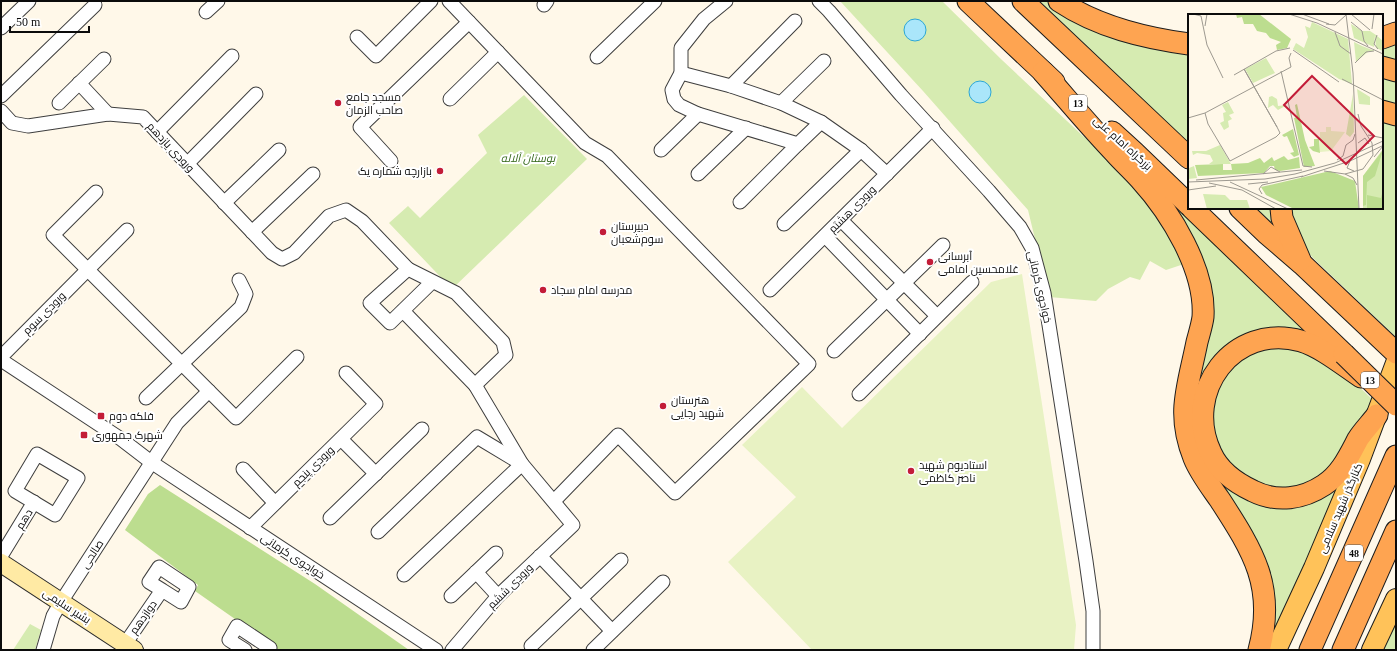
<svg xmlns="http://www.w3.org/2000/svg" width="1397" height="651" viewBox="0 0 1397 651" font-family="'Times New Roman',Cairo,serif">
  <rect width="100%" height="100%" fill="#fff8e9"/>
  <g fill="#d6ebb1">
    <path d="M840 1H942L1002 60 1083 136 1112 158 1134 180 1187 263 1166 270 1150 261 1140 280 1130 277 1108 289 1096 301 1049 297 1028 210 923 91Z"/>
    <path d="M1036 1H1048L1189 52V146Z"/>
    <path d="M1396 43V64L1382 59V48Z"/>
    <path d="M1382 77 1396 81V110L1382 106Z"/>
    <path d="M524 95 587 159 452 289 389 223 408 206 420 218 487 153 478 135Z"/>
    <path d="M1382 115 1396 120V337L1312 257 1298 240 1285 208H1382Z"/>
    <path d="M1155 188 1310 332 1300 337 1217 363 1208 456 1295 502 1362 441 1267 650 1271 618 1209 472 1192 410 1209 317Z"/>
    <path d="M1253 208H1277L1285 240Z"/>
    <path d="M1293 343 1353 381 1372 399 1365 416 1321 483 1272 494 1222 464 1207 407 1237 355Z"/>
    <path d="M1396 609V650H1377Z"/>
    <path d="M30 624 41 630 35 650H13Z"/>
  </g>
  <path fill="#bcdd8f" d="M160 485 315 584 409 650H279L195 591 198 585 125 530 148 494Z"/>
  <path fill="#e8f2c3" d="M1022 274 1076 625 1074 650H812L728 562 796 497 742 445 802 387 842 428 991 282Z"/>
  <g fill="#aae6fa" stroke="#2da7d5">
    <circle cx="915" cy="30" r="11"/>
    <circle cx="980" cy="92" r="11"/>
  </g>
  <g fill="none" stroke-linecap="round" stroke-linejoin="round">
    <defs>
      <g id="minor">
        <path d="M449 1 585 143 607 156 809 364 675 493 618 435 554 501"/>
        <path d="M726 1 704 19 681 48V73L672 90 674 99 679 105 698 114 798 144 821 122"/>
        <path d="M819 1 829 11 901 95 989 191 1020 227 1032 248 1044 293 1086 561 1093 611V650"/>
        <path d="M544 5 547 1"/>
        <path d="M206 12 218 1"/>
        <path d="M1 28 29 1"/>
        <path d="M357 37 376 56 431 1"/>
        <path d="M597 57 655 1"/>
        <path d="M681 73 731 86 781 103 821 122 861 150 887 174"/>
        <path d="M79 83 108 114"/>
        <path d="M731 86 795 21"/>
        <path d="M1 96 95 5"/>
        <path d="M450 99 498 52"/>
        <path d="M59 103 104 59"/>
        <path d="M781 103 824 61"/>
        <path d="M1 111 12 123 28 126 108 114 143 117 272 253 282 259 294 253 329 216 346 210 362 221 408 269"/>
        <path d="M157 132 232 56"/>
        <path d="M661 150 698 114"/>
        <path d="M391 161 360 127 469 22"/>
        <path d="M187 164 256 94"/>
        <path d="M698 174 746 128"/>
        <path d="M96 192 53 235 236 418 297 357"/>
        <path d="M740 202 798 144"/>
        <path d="M224 203 279 150"/>
        <path d="M841 220 937 316"/>
        <path d="M784 224 861 150"/>
        <path d="M252 232 313 174"/>
        <path d="M825 236 920 334"/>
        <path d="M432 282 390 323 370 303 408 269 456 293 503 342 506 355 475 385"/>
        <path d="M770 290 933 128"/>
        <path d="M403 311 475 385 522 464 573 525 498 596 452 650"/>
        <path d="M834 351 943 245"/>
        <path d="M1 357 127 230"/>
        <path d="M1 360 121 439 151 462 436 650"/>
        <path d="M859 394 972 282"/>
        <path d="M146 398 241 307 246 294 239 280"/>
        <path d="M341 439 376 474"/>
        <path d="M37 454 78 478 55 515 15 491Z"/>
        <path d="M243 469 275 503"/>
        <path d="M330 518 422 429"/>
        <path d="M250 528 376 404 346 373"/>
        <path d="M378 532 477 437 522 464 404 575"/>
        <path d="M1 556 34 502"/>
        <path d="M540 556 612 631"/>
        <path d="M476 572 498 596"/>
        <path d="M451 596 496 553"/>
        <path d="M125 644 162 590 149 582 159 567 189 587 181 602 162 590"/>
        <path d="M531 646 621 560"/>
        <path d="M43 650 53 616 61 602 177 423 209 391"/>
        <path d="M245 650 229 640 237 626 270 648 269 650"/>
        <path d="M593 650 663 582"/>
      </g>
      <path id="secondary" d="M1 563 134 650"/>
      <g id="primary">
        <path d="M1276 650 1314 568 1360 459 1396 363"/>
        <path d="M1372 650 1396 599"/>
      </g>
      <g id="trunk">
        <path d="M968 1 1054 82"/>
        <path d="M1023 1 1189 158"/>
        <path d="M1059 1C1098 27 1144 38 1189 44"/>
        <path d="M1382 38 1396 33"/>
        <path d="M1382 67 1396 71"/>
        <path d="M1043 72C1067 99 1090 127 1115 153 1123 162 1132 170 1140 179 1171 213 1206 270 1203 317 1202 325 1199 334 1197 342 1188 387 1176 413 1194 458 1200 473 1211 487 1220 500 1253 551 1276 587 1259 650"/>
        <path d="M1382 111 1396 115"/>
        <path d="M1112 132 1135 153 1189 205"/>
        <path d="M1192 208 1344 354"/>
        <path d="M1240 208 1266 233 1302 264 1396 353"/>
        <path d="M1281 208 1282 218 1300 260"/>
        <path d="M1361 377C1343 365 1321 347 1301 341 1233 322 1182 392 1211 453 1219 471 1236 483 1253 491 1277 503 1303 499 1324 485 1341 474 1349 456 1358 439 1363 431 1371 423 1377 415"/>
        <path d="M1310 650 1396 456"/>
        <path d="M1343 650 1396 531"/>
      </g>
    </defs>
    <use href="#minor" stroke="#3e3e3e" stroke-width="15"/>
    <use href="#secondary" stroke="#2d2d2d" stroke-width="20"/>
    <use href="#primary" stroke="#1c1c1c" stroke-width="22"/>
    <use href="#trunk" stroke="#1c1c1c" stroke-width="23"/>
    <use href="#minor" stroke="#fff" stroke-width="13"/>
    <use href="#secondary" stroke="#ffeaa4" stroke-width="18"/>
    <use href="#primary" stroke="#ffc259" stroke-width="20"/>
    <use href="#trunk" stroke="#fea451" stroke-width="21"/>
    <defs>
      <path id="trunk-bridge" d="M1344 354 1396 405"/>
    </defs>
    <use href="#trunk-bridge" stroke="#1c1c1c" stroke-width="23" stroke-linecap="butt"/>
    <use href="#trunk-bridge" stroke="#fea451" stroke-width="21"/>
  </g>
  <g fill="#c31c38" stroke="#fff" stroke-width="1.5">
    <circle cx="338" cy="103" r="4"/>
    <circle cx="440" cy="171" r="4"/>
    <circle cx="603" cy="232" r="4"/>
    <circle cx="930" cy="262" r="4"/>
    <circle cx="543" cy="290" r="4"/>
    <circle cx="663" cy="406" r="4"/>
    <rect x="97" y="412" width="8" height="8" rx="2"/>
    <rect x="80" y="431" width="8" height="8" rx="2"/>
    <circle cx="911" cy="471" r="4"/>
  </g>
  <g text-anchor="middle" dominant-baseline="central" stroke-width="4" stroke-linejoin="round" paint-order="stroke">
    <g fill="#fff" stroke="#545454" stroke-width="1">
      <rect x="1069" y="95" width="18" height="16" rx="3"/>
      <rect x="1361" y="372" width="18" height="16" rx="3"/>
      <rect x="1345" y="545" width="18" height="16" rx="3"/>
    </g>
    <g font-size="10" font-weight="bold" fill="#0b0b0b">
      <text x="1078" y="103">13</text>
      <text x="1370" y="380">13</text>
      <text x="1354" y="553">48</text>
    </g>
    <g font-size="11" fill="#0b0b0b" stroke="#fff" text-anchor="start">
      <text x="346" y="97">مسجد جامع<tspan x="346" dy="13">صاحب الزمان</tspan></text>
      <text x="432" y="171" text-anchor="end">بازارچه شماره یک</text>
      <text x="611" y="226">دبیرستان<tspan x="611" dy="13">سوم‌شعبان</tspan></text>
      <text x="938" y="256">آبرسانی<tspan x="938" dy="13">غلامحسین امامی</tspan></text>
      <text x="551" y="290">مدرسه امام سجاد</text>
      <text x="671" y="400">هنرستان<tspan x="671" dy="13">شهید رجایی</tspan></text>
      <text x="109" y="416">فلکه دوم</text>
      <text x="92" y="435">شهرک جمهوری</text>
      <text x="919" y="465">استادیوم شهید<tspan x="919" dy="13">ناصر کاظمی</tspan></text>
    </g>
    <g font-size="11" fill="#0b0b0b" stroke="#fff">
      <text transform="translate(1123 143) rotate(42)">بزرگراه امام علی</text>
      <text transform="translate(171 147) rotate(47)">ورودی یازدهم</text>
      <text transform="translate(852 209) rotate(-45)">ورودی هشتم</text>
      <text transform="translate(1040 287) rotate(77)">خواجوی کرمانی</text>
      <text transform="translate(44 313) rotate(-45)">ورودی سوم</text>
      <text transform="translate(313 466) rotate(-44)">ورودی پنجم</text>
      <text transform="translate(1340 508) rotate(-67)">کنارگذر شهید سلامی</text>
      <text transform="translate(24 519) rotate(-58)">دهم</text>
      <text transform="translate(92 554) rotate(-57)">صالحی</text>
      <text transform="translate(293 556) rotate(33)">خواجوی کرمانی</text>
      <text transform="translate(510 586) rotate(-45)">ورودی ششم</text>
      <text transform="translate(67 606) rotate(33)">بشیر سلیمی</text>
      <text transform="translate(143 617) rotate(-55)">دوازدهم</text>
    </g>
    <g font-size="11" font-style="italic" fill="#326618" stroke="#fff">
      <text x="528" y="158">بوستان آلاله</text>
    </g>
  </g>
  <g transform="translate(1188 14)">
    <rect width="195" height="195" fill="#fff8e9"/>
    <path d="M124 8 160 25 164 70 151 65 105 35 108 29 116 34 120 23 117 12 122 14ZM163 10 174 17H182L188 21 195 27V37L188 34 187 21 186 33 166 24ZM166 28 174 32 187 37H181L168 48ZM78 44 87 59 65 69 57 55ZM169 75 182 83V91L171 90ZM165 80 166 118 162 123 158 120ZM84 82 89 85 90 92 99 91 90 96 85 91 80 94 81 83ZM40 88 46 99 41 101 44 105 40 107 41 113 36 116 32 109 36 107 35 99 38 98 34 91ZM32 131 43 150H21L25 147 22 141 9 139 5 141 4 137H18ZM195 135V195H175V162ZM0 149 1 154 6 152 9 164 0 165ZM15 180 37 181 42 186H59L62 195H19Z" fill="#d6ebb1"/>
    <path d="M48 0H71L103 25 99 34 89 36 88 31 93 28 82 24 78 19 69 17 65 10H56L54 3 49 4ZM109 90 117 126 127 152 116 153 106 104 109 103 107 91ZM105 115 111 141 106 143 102 139 106 138 99 122 96 123 94 121ZM126 125H131L132 139 125 137 121 133 126 132ZM195 136 187 162 179 168 178 191 175 192V162ZM96 142 100 146 111 143 112 154 92 157 87 156 86 152H82L76 159 10 162 7 151 35 150V156H44L43 150 60 149 72 144 76 149 84 143 86 147ZM142 157 167 167 171 195H106L78 181 73 173ZM195 176V195H179V181L193 184Z" fill="#bcdd8f"/>
    <path d="M138 113H143V117L157 118 143 137 132 138V118H138Z" fill="#e8f2c3"/>
    <path fill="none" stroke="#9d9990" stroke-width="1" d="M5 0 13 2 19 31 35 64M101 0 129 9 195 40M114 0 141 10M158 0 165 59 171 195M163 0 182 16M163 8 174 17 176 27 180 32M138 10 147 11 158 1M17 12 19 0M184 15 186 0M147 18 152 32 163 40M189 21 186 30 190 35M105 36 151 68M167 49 178 38 186 37M56 55 89 113 56 55M93 57 115 152 124 153M46 61 88 37 102 34M154 65 195 86M17 99 20 110 42 147 88 123 92 119 89 113M0 104 17 99 103 53 101 44 103 39M180 121 195 124M170 129 177 124 181 130M186 143 195 132M149 146 155 142 158 131 165 126 167 120M162 147 159 154 166 157M136 157 157 160 165 164 169 171M75 160 83 153 92 158M157 160 175 155 185 141 184 129 173 112 170 100M113 163 162 147 194 132M8 166 114 156M0 168 77 165 107 160 147 149 195 127M42 168 100 195M21 169 54 176 88 195M60 170 80 168M0 176 28 172M74 180 71 175 74 171 115 162"/>
    <path fill="#c31c38" fill-opacity="0.15" stroke="#c31c38" stroke-width="2" d="M124 62 186 122 158 150 96 91Z"/>
    <rect width="195" height="195" fill="none" stroke="#0b0b0b" stroke-width="2"/>
  </g>
  <rect width="1397" height="651" fill="none" stroke="#0b0b0b" stroke-width="4"/>
  <path d="M10 26v6h79v-6" fill="none" stroke="#0b0b0b" stroke-width="2"/>
  <text x="16" y="26" font-size="12" fill="#0b0b0b" stroke="#ffffff" stroke-width="3" paint-order="stroke">50 m</text>
</svg>
